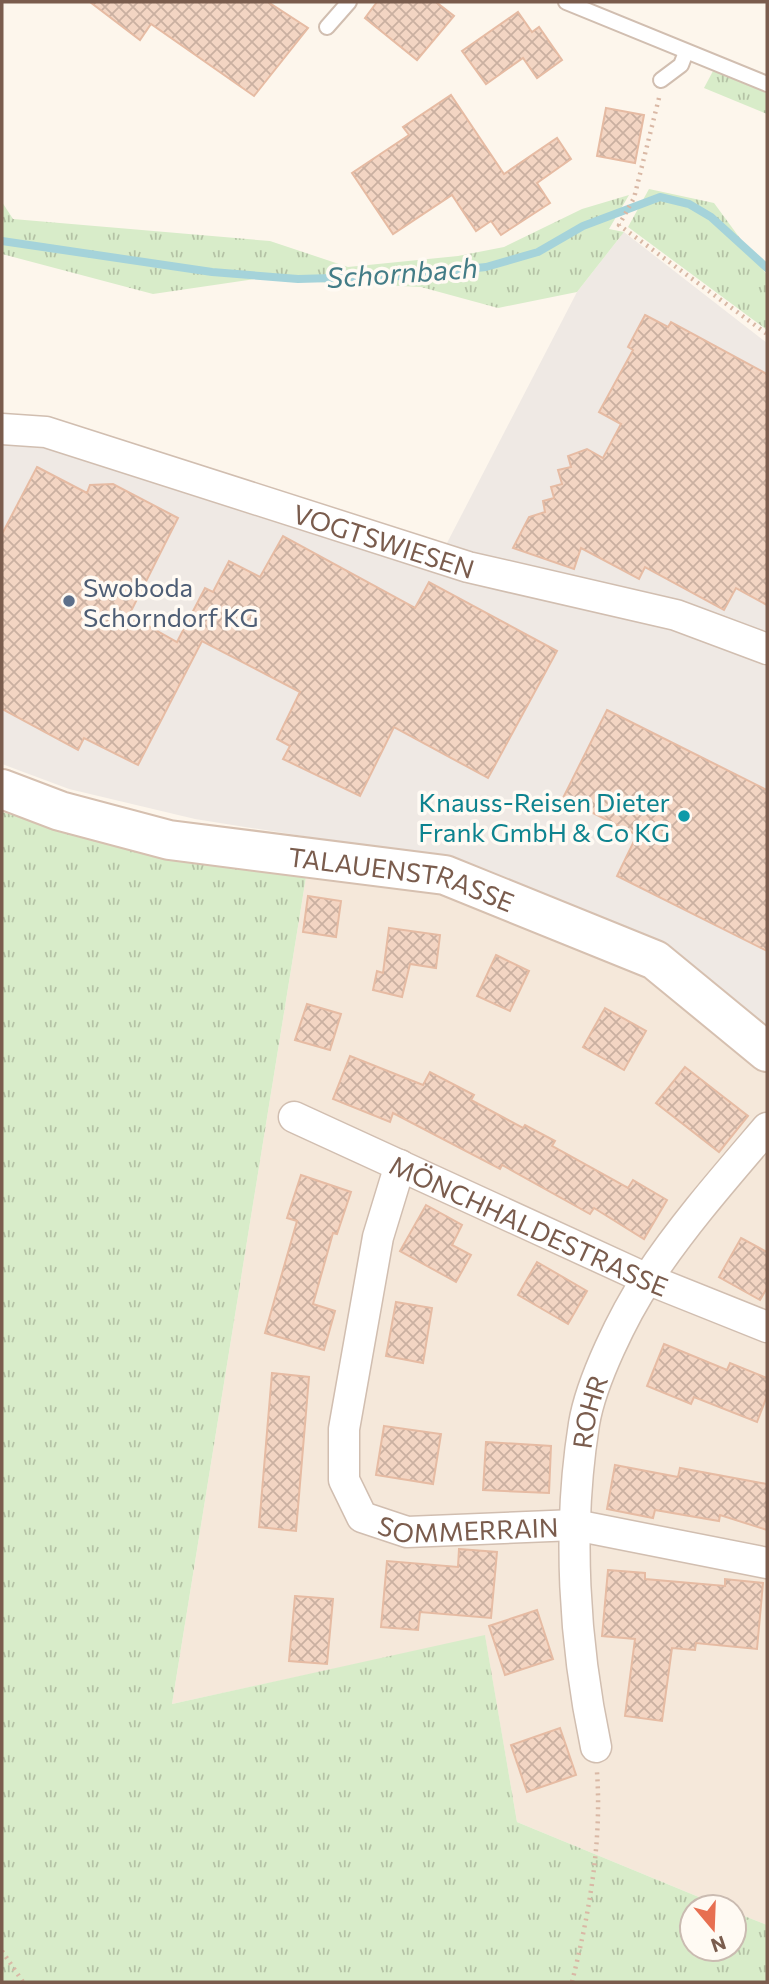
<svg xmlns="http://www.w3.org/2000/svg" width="769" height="1984" viewBox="0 0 769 1984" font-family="Commissioner,sans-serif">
  <defs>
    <pattern id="grass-tufts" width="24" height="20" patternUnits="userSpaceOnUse" patternTransform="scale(1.75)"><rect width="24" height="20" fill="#d8ecc9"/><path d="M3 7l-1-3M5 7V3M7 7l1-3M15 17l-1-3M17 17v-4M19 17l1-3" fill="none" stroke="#b4c2a5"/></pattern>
    <pattern id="building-cross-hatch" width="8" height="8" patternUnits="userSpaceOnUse" patternTransform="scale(1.75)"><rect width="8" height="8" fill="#f3d5c3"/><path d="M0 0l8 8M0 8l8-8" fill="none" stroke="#cab0a1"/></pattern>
  </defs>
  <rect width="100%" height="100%" fill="#fdf6ec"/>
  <path fill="#f5e8da" d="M306 877 443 888 644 964 767 1069V1925L734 1912V1907H723L517 1822 485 1636 172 1704Z"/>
  <path fill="#efe9e4" d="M624 232 767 343V1029L448 859 195 819 69 789 2 764V445L10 442 47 444 433 570 577 292Z"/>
  <g fill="url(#grass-tufts)">
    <path d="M713 71 767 93V114L704 88Z"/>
    <path d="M649 189 714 203 767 275V330L628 227Z"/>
    <path d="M629 195 609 229 624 232 577 292 498 308 421 287 255 279 153 294 2 254V202L13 219 270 241 348 267 458 256 504 247 582 209Z"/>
    <path d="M2 812 151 854 306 877 172 1704 485 1635 517 1822 723 1907H692V1949H734V1912L767 1925V1982H2Z"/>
  </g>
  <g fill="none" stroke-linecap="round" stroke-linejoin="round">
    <path stroke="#a5d3da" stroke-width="8" d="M2 241 212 272 298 279 401 276 486 267 538 252 583 226 660 197 689 204 711 217 767 268"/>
  </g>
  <g fill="url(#building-cross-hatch)" stroke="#e6bba3" stroke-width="2">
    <path d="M90 2H268L308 28 254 96 151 24 140 40Z"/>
    <path d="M377 2H436L454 16 417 60 365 18Z"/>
    <path d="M518 12 532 32 539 27 562 60 537 78 523 58 486 84 462 51Z"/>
    <path d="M451 95 504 174 557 138 571 159 537 183 550 203 501 235 491 221 476 231 452 195 393 234 352 173 409 135 403 127Z"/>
    <path d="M606 108 644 115 635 163 597 156Z"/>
    <path d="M645 315 668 327 671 322 767 374V605L736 588 724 610 645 567 639 579 581 548 574 569 513 548 529 517 545 512 543 501 554 498 551 487 562 484 558 470 571 467 568 456 587 449 603 458 621 424 599 412 633 350 628 347Z"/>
    <path d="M37 467 87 493 90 485 113 484 178 518 129 615 177 642 205 588 213 592 229 561 260 577 283 536 415 608 429 582 557 651 488 778 394 727 360 796 283 759 290 746 277 739 300 692 202 641 138 765 84 738 78 750 2 709V534Z"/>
    <path d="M607 710 767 790V951L617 876 637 835 563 798Z"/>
    <path d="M308 896 341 901 336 937 303 932Z"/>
    <path d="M389 928 440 935 436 968 410 964 402 997 373 990 377 971 383 973Z"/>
    <path d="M496 955 529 971 510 1011 477 996Z"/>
    <path d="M307 1004 341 1014 330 1050 295 1040Z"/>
    <path d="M605 1008 646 1031 624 1070 583 1047Z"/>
    <path d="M350 1056 423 1085 430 1072 474 1095 471 1100 523 1128 525 1125 555 1141 552 1146 628 1188 633 1180 667 1200 644 1239 594 1208 590 1214 502 1165 500 1169 393 1113 390 1122 333 1099Z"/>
    <path d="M685 1067 748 1116 719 1152 656 1103Z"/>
    <path d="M301 1175 351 1192 337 1234 333 1233 313 1304 335 1311 324 1350 265 1333 297 1221 287 1218Z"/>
    <path d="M426 1205 462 1225 452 1245 471 1255 456 1282 400 1251Z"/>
    <path d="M741 1238 767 1252V1288L760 1300 719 1277Z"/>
    <path d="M537 1262 587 1291 568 1324 518 1295Z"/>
    <path d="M396 1302 432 1308 423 1363 386 1356Z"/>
    <path d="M664 1344 727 1370 730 1363 767 1378V1396L757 1422 694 1397 691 1404 647 1386Z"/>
    <path d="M272 1373 309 1377 296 1531 259 1527Z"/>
    <path d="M384 1426 441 1434 433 1484 376 1475Z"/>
    <path d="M486 1442 551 1446 549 1493 483 1490Z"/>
    <path d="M615 1465 678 1477 680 1468 767 1484V1530L720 1515 719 1521 655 1510 653 1518 607 1509Z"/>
    <path d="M459 1549 497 1552 491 1618 420 1612 418 1630 381 1627 387 1561 458 1567Z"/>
    <path d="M608 1570 645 1573V1579L725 1586V1579L763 1583 757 1649 696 1643 695 1650 672 1648 662 1721 625 1716 635 1639 602 1636Z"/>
    <path d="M295 1596 333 1599 327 1664 289 1661Z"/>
    <path d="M537 1610 553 1659 505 1675 489 1626Z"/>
    <path d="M560 1728 576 1775 527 1792 511 1745Z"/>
  </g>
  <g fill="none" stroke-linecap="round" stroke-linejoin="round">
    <defs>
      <g id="lane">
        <path d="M566 2 767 84"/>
        <path d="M327 27 349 2"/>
        <path d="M661 80 681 65 686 52"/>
      </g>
      <g id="street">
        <path id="s1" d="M2 429 46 432 468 567 676 615 767 649"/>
        <path id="s2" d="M294 1117 647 1279 767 1327"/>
        <path id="s3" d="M400 1165 378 1237 344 1429V1480L362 1517 407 1532 575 1525 767 1563"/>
        <path id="s4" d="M596 1747C574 1643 567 1530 584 1424 591 1381 624 1314 648 1278 683 1225 726 1176 767 1128"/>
      </g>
      <g id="secondary">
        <path id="s5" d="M2 789 60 811 169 840 445 875 655 960 767 1052"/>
      </g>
    </defs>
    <use href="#lane" stroke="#d1beb0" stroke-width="18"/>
    <use href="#street" stroke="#d1beb0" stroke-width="33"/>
    <use href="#secondary" stroke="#d6c0b0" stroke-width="42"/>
    <g stroke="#d9b8a5" stroke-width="4.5" stroke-dasharray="2 5" stroke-linecap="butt">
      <path d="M659 98 634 198 619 225 767 334"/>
      <path d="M2 1951 23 1982"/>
      <path d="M572 1982C589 1914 602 1843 597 1772"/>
    </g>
    <use href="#lane" stroke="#fff" stroke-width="14"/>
    <use href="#street" stroke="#fff" stroke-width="30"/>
    <use href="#secondary" stroke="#fff" stroke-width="38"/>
  </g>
  <circle fill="#5c6f8a" stroke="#fffaf3" stroke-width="2.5" cx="69" cy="601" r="7"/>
  <circle fill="#0f9aa8" stroke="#fffaf3" stroke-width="2.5" cx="684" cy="816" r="7"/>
  <g text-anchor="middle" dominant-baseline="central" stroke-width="7" stroke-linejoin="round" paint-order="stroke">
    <g font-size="26" fill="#7a5c4d" stroke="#fffaf3">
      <text stroke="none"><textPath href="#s1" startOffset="399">VOGTSWIESEN</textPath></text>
      <text stroke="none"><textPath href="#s5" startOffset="411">TALAUENSTRASSE</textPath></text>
      <text stroke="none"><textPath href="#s2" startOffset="259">MÖNCHHALDESTRASSE</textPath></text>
      <text stroke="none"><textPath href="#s4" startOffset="338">ROHR</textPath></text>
      <text stroke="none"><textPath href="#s3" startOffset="471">SOMMERRAIN</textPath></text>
    </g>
    <g font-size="26" fill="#4e5e75" stroke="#fffaf3" text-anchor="start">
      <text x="83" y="586">Swoboda<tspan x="83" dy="30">Schorndorf KG</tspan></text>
    </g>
    <g font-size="26" fill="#0d838f" stroke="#fffaf3" text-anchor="end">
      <text x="670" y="801">Knauss-Reisen Dieter<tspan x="670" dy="30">Frank GmbH &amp; Co KG</tspan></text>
    </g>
    <g font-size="28" font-style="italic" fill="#437c86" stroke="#fffaf3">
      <text transform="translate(402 272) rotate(-4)">Schornbach</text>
    </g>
  </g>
  <rect width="769" height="1984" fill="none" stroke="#7a5c4d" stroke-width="7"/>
  <g transform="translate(713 1928) rotate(161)"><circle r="33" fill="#fffaf3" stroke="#cabbb1" stroke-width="2"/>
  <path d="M0-5L12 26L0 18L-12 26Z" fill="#e76f51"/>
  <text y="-10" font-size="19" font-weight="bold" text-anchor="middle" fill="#7a5c4d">N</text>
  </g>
</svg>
